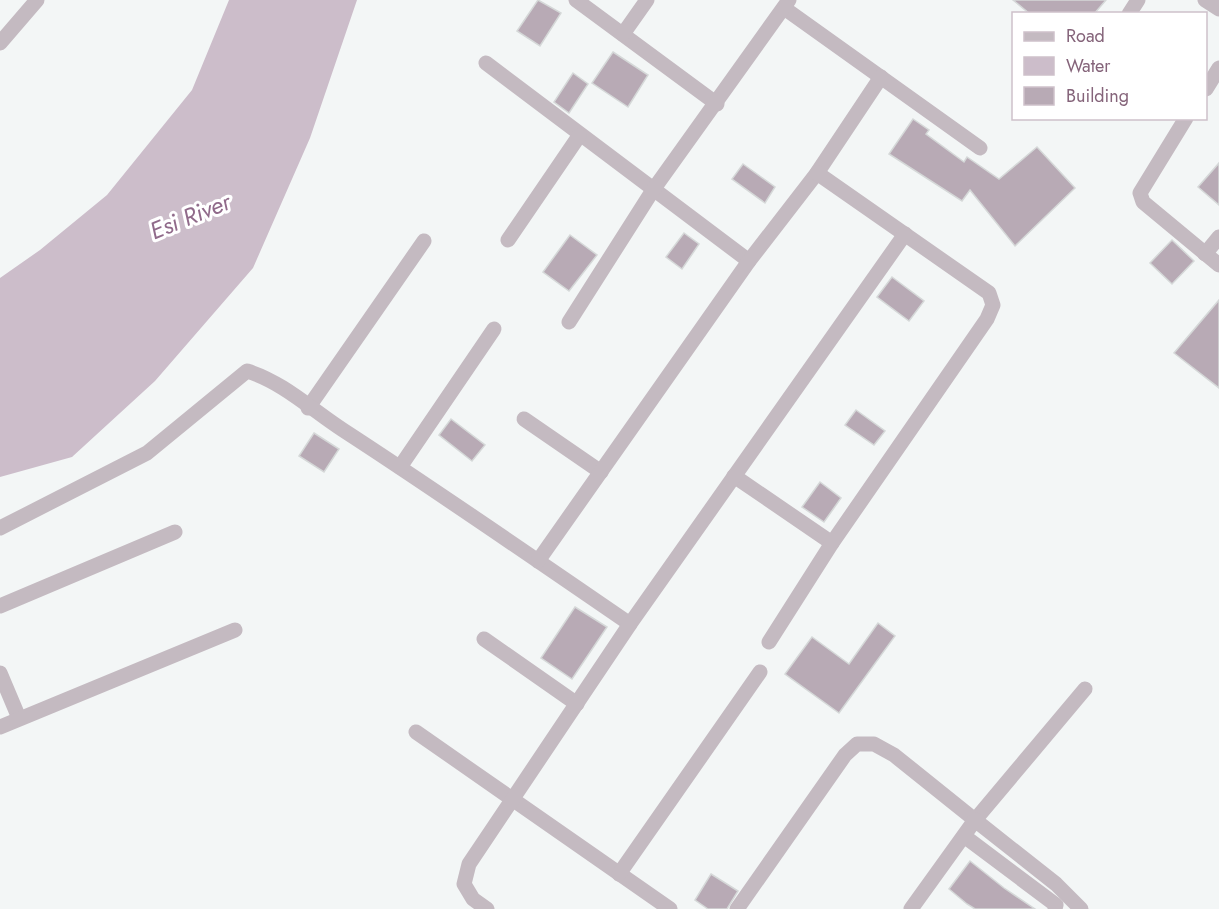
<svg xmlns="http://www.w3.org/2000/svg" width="1219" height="909" viewBox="0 0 1219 909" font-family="Jost,sans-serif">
  <rect width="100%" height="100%" fill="#f3f6f6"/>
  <path fill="#ccbdca" d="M229 0H357L310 138 253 268 155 381 72 457 0 477V278L40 250 107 195 192 90Z"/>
  <g fill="#b8aab5" stroke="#d5d8d8" stroke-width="1.5">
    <path d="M538 0 561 13 540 46 517 31Z"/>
    <path d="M1013 0H1106L1094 14H1030Z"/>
    <path d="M613 52 648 75 628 107 592 83Z"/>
    <path d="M573 73 588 84 569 113 554 102Z"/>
    <path d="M913 119 929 130 926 134 964 162 967 157 999 179 1037 147 1075 188 1015 246 970 190 962 201 889 154Z"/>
    <path d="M1219 163V205L1198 187Z"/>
    <path d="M743 164 775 187 765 203 732 179Z"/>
    <path d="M684 233 699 244 682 269 666 257Z"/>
    <path d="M570 235 597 255 569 291 543 272Z"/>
    <path d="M1172 240 1194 261 1172 284 1150 263Z"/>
    <path d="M892 277 924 301 909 321 877 297Z"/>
    <path d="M1219 300V388L1174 353Z"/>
    <path d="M856 410 885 431 874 445 845 425Z"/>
    <path d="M451 419 485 445 472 461 439 435Z"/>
    <path d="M314 433 339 449 324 472 299 456Z"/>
    <path d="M820 482 841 498 824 522 802 507Z"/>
    <path d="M575 607 607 627 572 679 541 658Z"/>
    <path d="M878 623 895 636 839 713 785 674 812 637 849 664Z"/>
    <path d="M970 861 1004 888 1035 909H975L967 904 949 889Z"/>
    <path d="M711 874 738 891 727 909H708L695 900Z"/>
  </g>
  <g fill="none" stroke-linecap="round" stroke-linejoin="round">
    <g stroke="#c4bac1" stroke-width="15">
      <path d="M576 0 717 104"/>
      <path d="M1205 0 1219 9"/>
      <path d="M784 8 980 148"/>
      <path d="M1129 14 1138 0"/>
      <path d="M623 34 647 0"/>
      <path d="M0 43 37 0"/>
      <path d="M486 63 749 261"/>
      <path d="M1206 89 1219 68"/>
      <path d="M1186 118 1140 193 1143 202 1219 265"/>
      <path d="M508 240 579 136"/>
      <path d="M1205 254 1219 237"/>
      <path d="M569 322 653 190 789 0"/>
      <path d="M308 408 424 241"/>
      <path d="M524 419 601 472"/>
      <path d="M400 467 494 329"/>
      <path d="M734 476 832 543"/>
      <path d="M0 528 147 453 247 371C283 382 312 410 343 430 440 493 535 559 630 624"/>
      <path d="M538 561 749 261 817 173 881 77"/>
      <path d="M0 606 175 532"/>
      <path d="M484 639 577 704"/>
      <path d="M769 642 832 543 987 319 993 305 989 293 817 173"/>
      <path d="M0 673 19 718"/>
      <path d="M0 727 235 630"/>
      <path d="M416 732 670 909"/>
      <path d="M964 836 1056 905 1055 909"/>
      <path d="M619 874 760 672"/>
      <path d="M487 909 473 899 464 884 469 864 630 624 905 234"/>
      <path d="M737 909 845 755 857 744H874L894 755 975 820 1085 689"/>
      <path d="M911 909 975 820 1056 884 1081 909"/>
    </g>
  </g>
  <g text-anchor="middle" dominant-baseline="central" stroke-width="6" stroke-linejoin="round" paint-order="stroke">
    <g font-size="24" font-style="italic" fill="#906a8a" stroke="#fff">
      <text transform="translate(190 216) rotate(-22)">Esi River</text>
    </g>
  </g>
  <rect x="1012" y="12" width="195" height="108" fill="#ffffff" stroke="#cec1ca" stroke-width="1.5"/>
  <rect x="1024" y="32" width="30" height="9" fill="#c4bac1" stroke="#cec1ca" stroke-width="1.5"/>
  <text x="1066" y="42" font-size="18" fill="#85647a">Road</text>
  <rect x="1024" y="57" width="30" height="18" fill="#ccbdca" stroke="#cec1ca" stroke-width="1.5"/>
  <text x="1066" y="72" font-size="18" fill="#85647a">Water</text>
  <rect x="1024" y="87" width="30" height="18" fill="#b8aab5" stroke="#cec1ca" stroke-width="1.5"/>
  <text x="1066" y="102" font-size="18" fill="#85647a">Building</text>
</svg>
